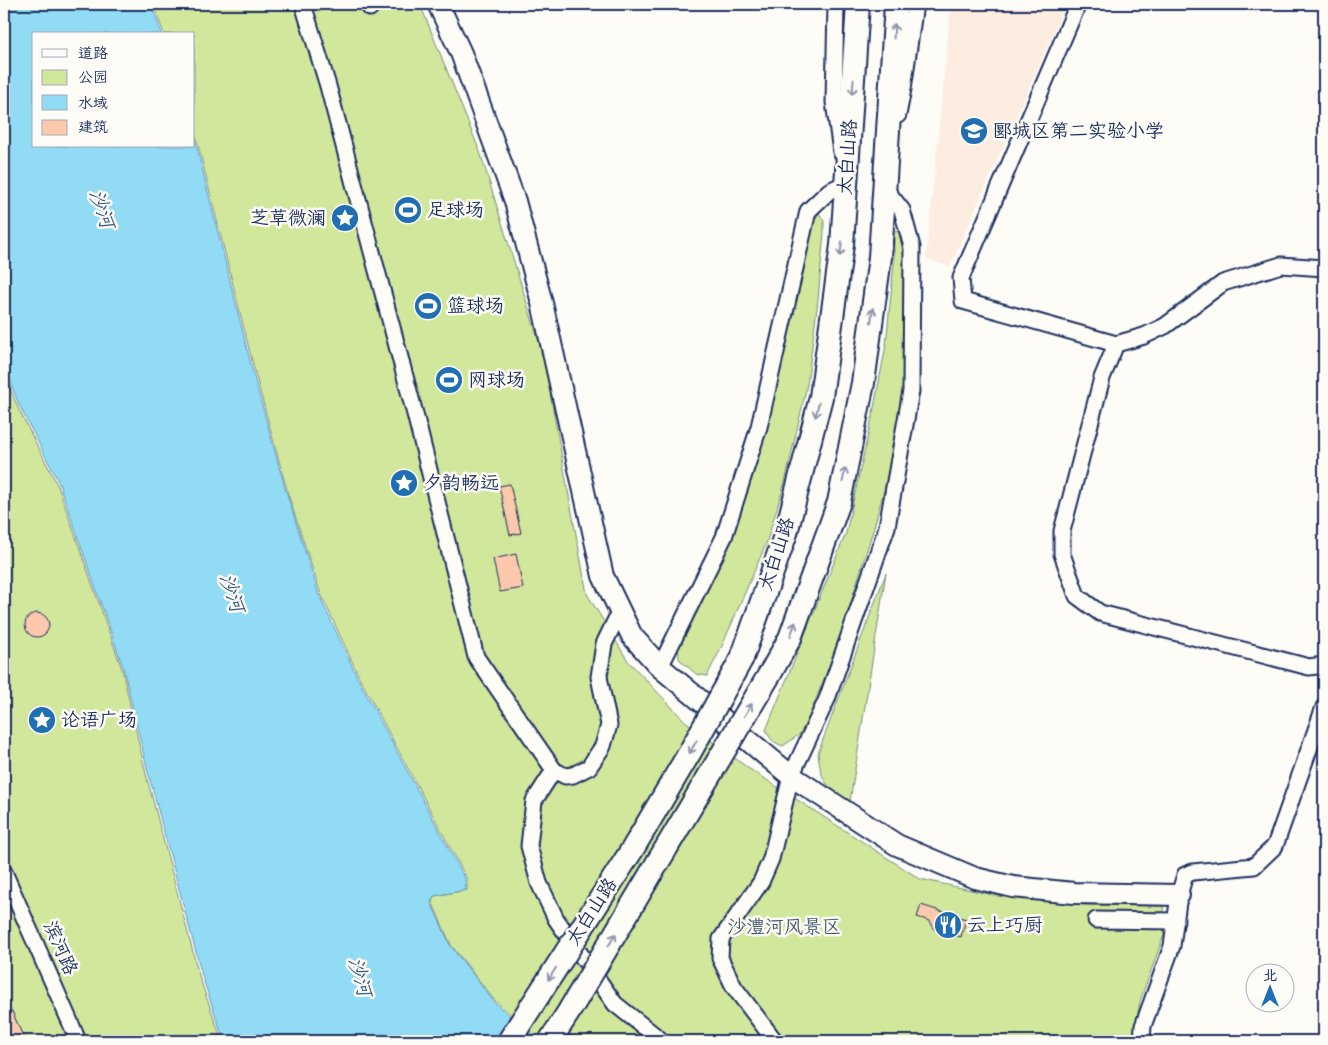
<svg xmlns="http://www.w3.org/2000/svg" width="1328" height="1045" viewBox="0 0 1328 1045" font-family="Mynerve,'LXGW WenKai TC',sans-serif">
  <rect width="100%" height="100%" fill="#fdfcf7"/>
  <filter id="ink" filterUnits="userSpaceOnUse"><feTurbulence type="fractalNoise" baseFrequency=".02" numOctaves="2"/><feDisplacementMap in="SourceGraphic" scale="10" xChannelSelector="R" yChannelSelector="G"/><feConvolveMatrix kernelMatrix="1 2 1 2 8 2 1 2 1" color-interpolation-filters="sRGB"/></filter>
  <g filter="url(#ink)">
    <path fill="#fdede1" d="M951 4H1066L950 267 926 259Z"/>
    <g fill="#d1e79c" stroke="#768b7d">
      <path d="M153 4H420L480 152 543 355 587 594 628 661 685 721 748 768 920 879 998 896 1085 905 1164 906V935L1140 1001 1134 1041H542L495 1001 451 945 432 902 434 896 467 890V879L359 677 320 592 288 494 255 373 194 129V34H164Z"/>
      <path d="M819 213 824 221V232L818 300 807 385 785 482 766 544 722 646 707 676 696 674 679 659 678 645 733 532 758 455 778 381 805 265 811 225Z"/>
      <path d="M894 231 899 232 905 263 904 343 902 399 886 483 874 527 838 644 806 724 800 734 783 746C774 743 770 739 766 730L846 533 873 413 886 345 894 262Z"/>
      <path d="M4 372 18 408 58 486 122 669 146 774 200 979 222 1041H4Z"/>
      <path d="M886 573 850 801C825 787 821 781 818 753Z"/>
    </g>
    <path fill="#92dbf4" stroke="#6296b8" d="M4 4H151L162 34H34V146H194V136L253 373 285 488 319 595 358 679 465 879 466 890 434 896 431 902 450 945 495 1003 539 1041H224L203 979 148 772 123 667 59 483 19 405 4 365Z"/>
    <g fill="#fdc9ad" stroke="#1b2f5e">
      <path d="M510 484 521 533 510 535 499 486Z"/>
      <path d="M516 554 523 588 500 592 493 559Z"/>
      <circle cx="37" cy="625" r="12"/>
      <path d="M921 905 966 919 961 937 934 929 930 921 917 917Z"/>
      <path d="M12 1011 25 1041H4V1014Z"/>
    </g>
    <g fill="none" stroke-linecap="round" stroke-linejoin="round">
      <defs>
        <g id="minor">
          <path d="M303 4 328 86 415 414 476 657 554 770 565 776 573 775 589 767 603 746 609 725 599 677 604 644 620 611"/>
          <path d="M368 4 370 8"/>
          <path d="M836 4 834 102 841 152"/>
          <path d="M1078 4 961 278 963 301 1116 344"/>
          <path d="M898 115 903 89 915 4"/>
          <path d="M1324 268 1281 265 1223 283 1165 326 1144 336 1116 344 1102 378 1062 531V554L1077 596 1100 613 1309 667 1324 665"/>
          <path d="M660 667 724 537 759 427 808 211 829 191 846 183 845 177"/>
          <path d="M554 770 534 801 529 846 539 883 556 919 615 1004 662 1041"/>
          <path d="M4 872 71 1024 78 1041"/>
          <path d="M1096 920 1176 921"/>
          <path d="M775 1041 734 987 720 958 721 939 761 882 771 859 791 776 827 699 887 527 911 391 912 247 902 210 884 187 885 185"/>
          <path d="M1142 1041 1143 1026 1172 946 1179 895 1185 875 1193 872 1254 866 1275 846 1324 707"/>
        </g>
        <path id="tertiary" d="M438 4 461 53 515 201 542 303 603 576 632 636 660 667 791 776 897 845 975 878 1013 887 1074 893 1179 895"/>
        <g id="secondary">
          <path d="M742 658 786 533 821 397 842 245 858 4"/>
          <path d="M771 672 790 638 839 502 863 383 880 257 896 4"/>
        </g>
      </defs>
      <use href="#minor" stroke="#1b2f5e" stroke-width="19"/>
      <use href="#tertiary" stroke="#1b2f5e" stroke-width="24"/>
      <use href="#secondary" stroke="#1b2f5e" stroke-width="26"/>
      <use href="#minor" stroke="#fdfcf7" stroke-width="15"/>
      <use href="#tertiary" stroke="#fdfcf7" stroke-width="20"/>
      <use href="#secondary" stroke="#fdfcf7" stroke-width="22"/>
      <defs>
        <g id="secondary-bridge">
          <path d="M509 1041 632 850 690 752 742 658"/>
          <path d="M550 1041 568 1013 771 672"/>
        </g>
      </defs>
      <use href="#secondary-bridge" stroke="#1b2f5e" stroke-width="26" stroke-linecap="butt"/>
      <use href="#secondary-bridge" stroke="#fdfcf7" stroke-width="22"/>
    </g>
    <defs><path id="oneway-shaft" d="M-6 0H5M1.5-3L5.5 0L1.5 3" fill="none" stroke-width="1.6" stroke-linecap="round" stroke-linejoin="round" transform="scale(1.25)"/></defs>
    <g stroke="#8c96aa">
      <use href="#oneway-shaft" transform="translate(894 31) rotate(-87)"/>
      <use href="#oneway-shaft" transform="translate(853 87) rotate(94)"/>
      <use href="#oneway-shaft" transform="translate(841 249) rotate(97)"/>
      <use href="#oneway-shaft" transform="translate(872 315) rotate(-82)"/>
      <use href="#oneway-shaft" transform="translate(817 410) rotate(104)"/>
      <use href="#oneway-shaft" transform="translate(844 475) rotate(-78)"/>
      <use href="#oneway-shaft" transform="translate(793 629) rotate(-70)"/>
      <use href="#oneway-shaft" transform="translate(748 710) rotate(-59)"/>
      <use href="#oneway-shaft" transform="translate(693 747) rotate(119)"/>
      <use href="#oneway-shaft" transform="translate(612 940) rotate(-59)"/>
      <use href="#oneway-shaft" transform="translate(552 974) rotate(123)"/>
    </g>
  </g>
  <defs>
    <symbol id="school-disc" viewBox="-11 -11 22 22"><circle r="9.5" fill="#1f6fb2" stroke="#fdfcf7"/><path d="M0-5L7-2L0 1L-7-2ZM-4 1L0 2.5L4 1V4Q0 6-4 4Z" fill="#fff"/></symbol>
    <symbol id="stadium-disc" viewBox="-11 -11 22 22"><circle r="9.5" fill="#1f6fb2" stroke="#fdfcf7"/><path d="M0-5a6.5 5 0 1 0 0 10a6.5 5 0 1 0 0-10ZM-3.5-1.8h7v3.6h-7Z" fill="#fff"/></symbol>
    <symbol id="sight-disc" viewBox="-11 -11 22 22"><circle r="9.5" fill="#1f6fb2" stroke="#fdfcf7"/><path d="M0-6L1.8-2.2L6-1.7L2.9 1.2L3.7 5.4L0 3.3L-3.7 5.4L-2.9 1.2L-6-1.7L-1.8-2.2Z" fill="#fff"/></symbol>
    <symbol id="restaurant-disc" viewBox="-11 -11 22 22"><circle r="9.5" fill="#1f6fb2" stroke="#fdfcf7"/><path d="M-5-6h1v4h1v-4h1v4h1v-4h1v5L-1.5 .5V6h-2V.5L-5-1ZM5-6V6H3V1.5H1.5Q1.5-4 5-6Z" fill="#fff"/></symbol>
  </defs>
  <g fill-rule="evenodd">
    <use href="#school-disc" x="958" y="115" width="32" height="32"/>
    <use href="#stadium-disc" x="392" y="194" width="32" height="32"/>
    <use href="#sight-disc" x="329" y="202" width="32" height="32"/>
    <use href="#stadium-disc" x="412" y="290" width="32" height="32"/>
    <use href="#stadium-disc" x="433" y="364" width="32" height="32"/>
    <use href="#sight-disc" x="388" y="467" width="32" height="32"/>
    <use href="#sight-disc" x="26" y="704" width="32" height="32"/>
    <use href="#restaurant-disc" x="932" y="909" width="32" height="32"/>
  </g>
  <g text-anchor="middle" dominant-baseline="central" stroke-width="5" stroke-linejoin="round" paint-order="stroke">
    <g font-size="19" fill="#1b2f5e" stroke="#fdfcf7" text-anchor="start">
      <text x="993" y="131">郾城区第二实验小学</text>
      <text x="427" y="210">足球场</text>
      <text x="326" y="218" text-anchor="end">芝草微澜</text>
      <text x="447" y="306">篮球场</text>
      <text x="468" y="380">网球场</text>
      <text x="423" y="483">夕韵畅远</text>
      <text x="61" y="720">论语广场</text>
      <text x="967" y="925">云上巧厨</text>
    </g>
    <g font-size="19" fill="#1b2f5e" stroke="#fdfcf7">
      <text transform="translate(848 157) rotate(-86)">太白山路</text>
      <text transform="translate(777 554) rotate(-72)">太白山路</text>
      <text transform="translate(592 912) rotate(-57)">太白山路</text>
      <text transform="translate(60 948) rotate(66)">滨河路</text>
    </g>
    <g font-size="19" fill="#485d6e" stroke="#fdfcf7">
      <text x="784" y="927">沙澧河风景区</text>
    </g>
    <g font-size="20" font-style="italic" fill="#395a84" stroke="#fdfcf7">
      <text transform="translate(101 209) rotate(71)">沙河</text>
      <text transform="translate(231 593) rotate(71)">沙河</text>
      <text transform="translate(359 977) rotate(74)">沙河</text>
    </g>
  </g>
  <rect width="1328" height="1045" fill="none" stroke="#fdfcf7" stroke-width="20"/>
  <rect x="10" y="10" width="1308" height="1025" fill="none" stroke="#1b2f5e" stroke-width="2" filter="url(#ink)"/>
  <rect x="32" y="32" width="162" height="115" fill="#fdfcf7" stroke="#a3aaba"/>
  <rect x="42" y="49" width="25" height="8" fill="#fdfcf7" stroke="#a3aaba"/>
  <text x="78" y="58" font-size="15" fill="#1b2f5e">道路</text>
  <rect x="42" y="70" width="25" height="15" fill="#d1e79c" stroke="#a3aaba"/>
  <text x="78" y="82" font-size="15" fill="#1b2f5e">公园</text>
  <rect x="42" y="95" width="25" height="15" fill="#92dbf4" stroke="#a3aaba"/>
  <text x="78" y="108" font-size="15" fill="#1b2f5e">水域</text>
  <rect x="42" y="120" width="25" height="15" fill="#fdc9ad" stroke="#a3aaba"/>
  <text x="78" y="132" font-size="15" fill="#1b2f5e">建筑</text>
  <g transform="translate(1270 988)"><circle r="24" fill="#fdfcf7" stroke="#a3aaba"/>
  <path d="M0-4L9 19L0 12L-9 19Z" fill="#1f6fb2"/>
  <text y="-8" font-size="14" font-weight="bold" text-anchor="middle" fill="#1b2f5e">北</text>
  </g>
</svg>
